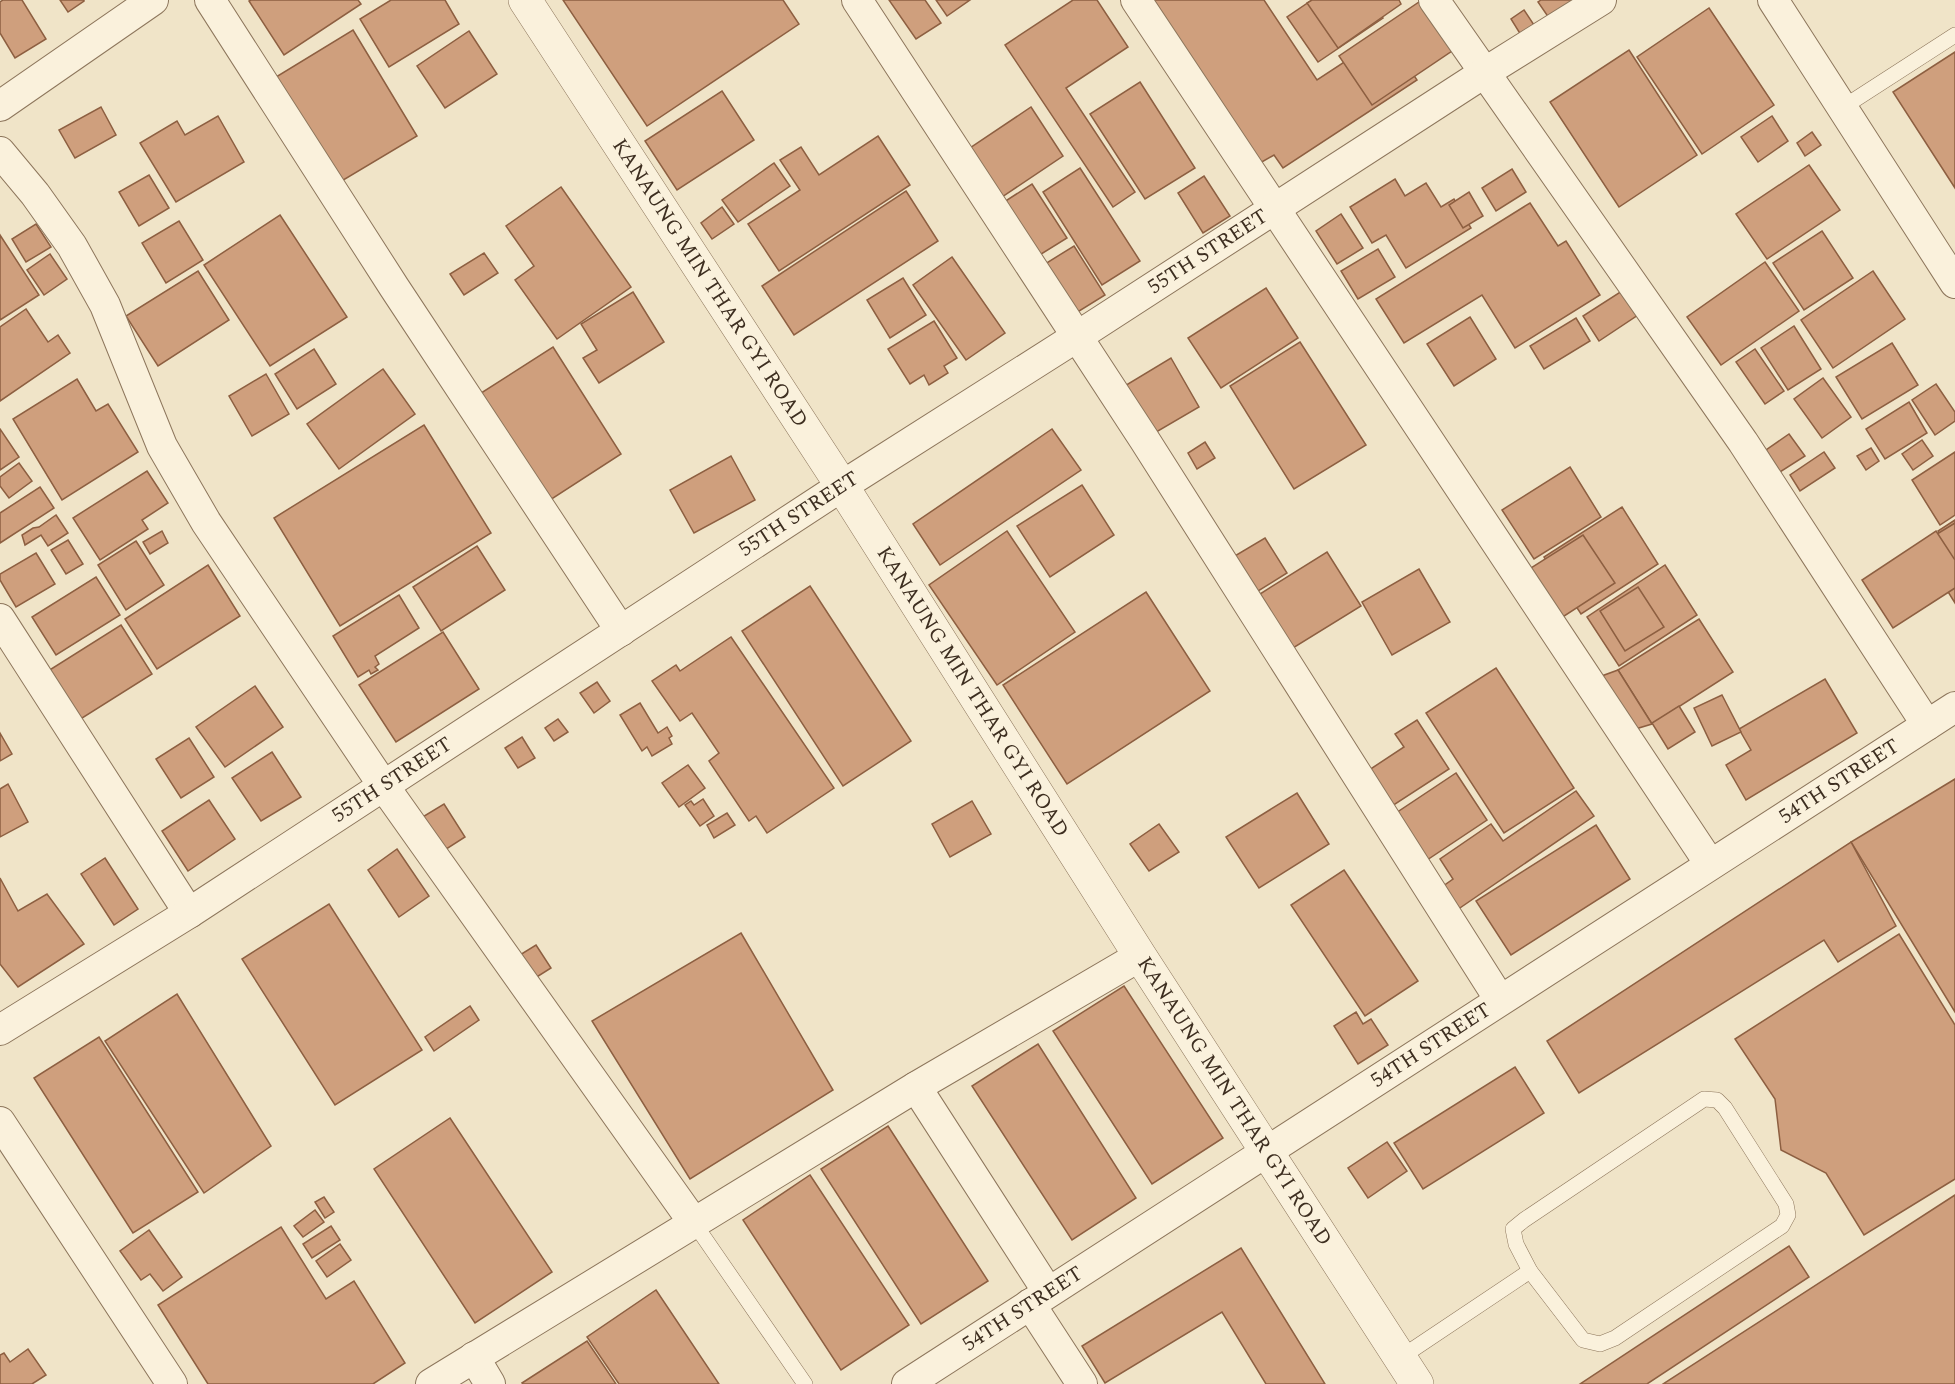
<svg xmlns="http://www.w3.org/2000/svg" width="1955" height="1384" viewBox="0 0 1955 1384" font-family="Spectral,serif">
  <rect width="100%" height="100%" fill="#f0e4c8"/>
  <g fill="#cf9f7d" stroke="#8d5f41" stroke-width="1.5">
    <path d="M3 0H22L46 39 15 58 0 33V2Z"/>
    <path d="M60 0H84V1L68 12Z"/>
    <path d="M251 0H358L361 4 284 55 249 1Z"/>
    <path d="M391 0H445L459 24 389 67 360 19Z"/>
    <path d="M563 0H783L799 24 647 126Z"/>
    <path d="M889 0H925L941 23 916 39Z"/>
    <path d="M936 0H970L947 16Z"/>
    <path d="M1073 0H1097L1128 47 1066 88 1135 192 1113 207 1005 45Z"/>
    <path d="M1153 0H1264L1317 80 1387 34 1417 80 1283 168 1274 155 1260 163Z"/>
    <path d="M1312 0H1371L1383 18 1318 62 1287 17Z"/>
    <path d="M1312 0H1399L1401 4 1338 48 1307 3Z"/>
    <path d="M1541 0H1576L1549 18 1538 2Z"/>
    <path d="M1419 2 1452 51 1372 105 1339 56Z"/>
    <path d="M1709 8 1774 105 1702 154 1637 57Z"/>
    <path d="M1524 10 1538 31 1524 40 1511 19Z"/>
    <path d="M353 30 417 136 340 182 276 77Z"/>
    <path d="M469 31 497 74 445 108 417 66Z"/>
    <path d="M1629 50 1697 155 1619 207 1550 102Z"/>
    <path d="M1955 52V188L1893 92Z"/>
    <path d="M1140 82 1195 168 1145 199 1090 114Z"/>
    <path d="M722 91 754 140 677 190 645 141Z"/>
    <path d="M101 107 116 135 75 158 59 130Z"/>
    <path d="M1031 107 1063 156 996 201 964 152Z"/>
    <path d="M218 116 244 162 176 202 140 143 177 121 185 135Z"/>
    <path d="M1772 116 1788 141 1758 162 1741 137Z"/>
    <path d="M1812 132 1821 145 1805 156 1797 143Z"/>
    <path d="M878 136 910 185 779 271 748 224 800 190 780 160 801 147 819 175Z"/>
    <path d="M774 163 790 186 738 222 722 200Z"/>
    <path d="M1809 165 1840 210 1767 259 1736 214Z"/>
    <path d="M1080 168 1140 261 1102 285 1043 192Z"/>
    <path d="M1512 169 1526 192 1496 211 1482 188Z"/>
    <path d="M149 175 169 208 139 226 119 192Z"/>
    <path d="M1204 176 1230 216 1203 233 1178 193Z"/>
    <path d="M1395 179 1405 196 1426 183 1441 207 1454 199 1471 228 1406 268 1386 235 1372 243 1350 207Z"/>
    <path d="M1032 184 1067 238 1038 256 1004 202Z"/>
    <path d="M561 187 631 287 557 339 515 280 534 266 506 226Z"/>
    <path d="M906 191 938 241 794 335 762 286Z"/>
    <path d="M1469 192 1483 216 1463 228 1449 205Z"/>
    <path d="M1530 203 1558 246 1566 241 1600 295 1515 348 1482 295 1404 343 1376 299Z"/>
    <path d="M722 207 734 224 712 239 701 223Z"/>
    <path d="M1341 214 1363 248 1337 264 1316 231Z"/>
    <path d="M280 215 347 317 270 366 204 265Z"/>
    <path d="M179 221 203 260 166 283 142 243Z"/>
    <path d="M36 224 51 247 26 262 12 239Z"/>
    <path d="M1822 231 1853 278 1804 310 1773 263Z"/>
    <path d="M0 235 39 295 0 320Z"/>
    <path d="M1074 246 1105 295 1076 313 1045 264Z"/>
    <path d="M1378 249 1395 277 1358 299 1341 271Z"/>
    <path d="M484 253 498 273 464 295 450 274Z"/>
    <path d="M50 254 67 279 44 295 27 270Z"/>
    <path d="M952 257 1005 333 966 360 913 285Z"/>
    <path d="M1765 262 1799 311 1721 365 1687 317Z"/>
    <path d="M198 271 229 320 158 366 126 316Z"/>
    <path d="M1873 271 1905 319 1833 368 1801 320Z"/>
    <path d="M903 278 926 315 890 338 867 300Z"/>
    <path d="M1266 288 1298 338 1221 388 1188 338Z"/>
    <path d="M1625 289 1641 313 1599 341 1583 316Z"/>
    <path d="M633 292 664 342 599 383 583 358 597 350 581 324Z"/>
    <path d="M26 309 48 342 58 335 70 353 0 401V327Z"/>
    <path d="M1470 317 1496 359 1454 386 1427 344Z"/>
    <path d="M1576 318 1590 341 1544 369 1530 346Z"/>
    <path d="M934 321 957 358 944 366 948 373 929 385 924 375 910 384 888 349Z"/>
    <path d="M1794 326 1821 369 1788 390 1761 348Z"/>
    <path d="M1300 342 1366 445 1294 489 1230 386Z"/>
    <path d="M1892 343 1918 385 1862 419 1836 377Z"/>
    <path d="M553 347 621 454 547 502 478 395Z"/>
    <path d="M314 349 336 384 297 409 275 374Z"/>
    <path d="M1755 349 1784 391 1765 404 1736 362Z"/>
    <path d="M1171 358 1199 407 1146 438 1118 390Z"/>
    <path d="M383 369 415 414 339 469 307 424Z"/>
    <path d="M266 374 289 414 252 436 229 396Z"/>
    <path d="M1823 378 1851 417 1822 438 1794 399Z"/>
    <path d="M77 379 96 411 108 404 138 452 62 500 13 419Z"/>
    <path d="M1936 384 1955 412V421L1935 435 1912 400Z"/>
    <path d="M1909 402 1927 433 1885 459 1866 429Z"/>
    <path d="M424 425 491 533 340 626 274 518Z"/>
    <path d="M0 429 19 457 0 470Z"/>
    <path d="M1052 429 1081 470 940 565 913 524Z"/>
    <path d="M1789 434 1805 456 1780 472 1766 450Z"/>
    <path d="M1922 440 1933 456 1913 470 1902 454Z"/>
    <path d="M1205 442 1215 458 1197 469 1188 453Z"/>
    <path d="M1871 448 1879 461 1866 470 1857 456Z"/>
    <path d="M1824 452 1835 468 1800 491 1790 475Z"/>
    <path d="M1955 452V515L1940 525 1912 480Z"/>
    <path d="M731 456 755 500 694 533 670 490Z"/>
    <path d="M19 463 32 481 9 498 0 486V477Z"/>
    <path d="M1570 467 1601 517 1534 559 1502 510Z"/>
    <path d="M147 471 168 503 142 520 148 529 100 560 73 518Z"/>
    <path d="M1082 485 1114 535 1050 577 1017 526Z"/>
    <path d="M40 487 54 508 0 543V513Z"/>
    <path d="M1622 507 1658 564 1581 614 1544 557Z"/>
    <path d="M56 515 68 533 48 546 41 535 25 545 22 535 33 528 39 527Z"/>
    <path d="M1955 520V558L1938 531Z"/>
    <path d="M1955 523V603L1919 545Z"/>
    <path d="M162 531 168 543 150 554 143 542Z"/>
    <path d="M1007 531 1075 632 997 685 929 585Z"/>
    <path d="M1936 531 1955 560V588L1893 628 1862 580Z"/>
    <path d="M1583 535 1615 583 1555 622 1523 573Z"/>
    <path d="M1265 538 1287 573 1250 596 1228 560Z"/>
    <path d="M68 540 83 564 66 574 51 550Z"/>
    <path d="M136 541 164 585 126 610 98 565Z"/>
    <path d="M477 546 505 590 441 631 413 587Z"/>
    <path d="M1327 552 1361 606 1293 648 1260 594Z"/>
    <path d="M36 553 55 584 16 607 0 580V574Z"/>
    <path d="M208 565 240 616 157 669 125 619Z"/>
    <path d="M1665 565 1697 615 1619 666 1587 617Z"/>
    <path d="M1419 569 1450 622 1392 655 1362 602Z"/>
    <path d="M96 577 120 615 56 655 32 617Z"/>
    <path d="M810 586 911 741 843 786 742 631Z"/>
    <path d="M1638 587 1664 627 1625 651 1600 611Z"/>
    <path d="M1146 592 1210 691 1067 784 1003 685Z"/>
    <path d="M399 595 419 628 375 656 379 664 375 667 378 670 371 674 369 670 358 677 333 636Z"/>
    <path d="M1699 619 1733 672 1652 724 1618 670Z"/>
    <path d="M121 625 152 674 79 720 48 671Z"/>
    <path d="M443 632 479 689 396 742 359 685Z"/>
    <path d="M731 637 834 788 767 833 756 816 749 821 709 761 719 753 692 713 680 721 652 681 676 665 680 671Z"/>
    <path d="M1496 668 1574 788 1504 833 1426 713Z"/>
    <path d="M1618 670 1652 724 1632 730 1599 677Z"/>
    <path d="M1825 679 1857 733 1746 800 1726 765 1751 750 1739 729Z"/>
    <path d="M597 682 610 701 594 713 580 693Z"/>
    <path d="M255 686 283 727 225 767 196 727Z"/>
    <path d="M1722 695 1741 732 1712 746 1694 708Z"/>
    <path d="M640 703 658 733 667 727 672 736 669 738 672 744 652 756 647 747 642 751 620 715Z"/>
    <path d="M1679 706 1695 732 1668 749 1652 723Z"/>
    <path d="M558 719 568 732 554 741 545 728Z"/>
    <path d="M1417 720 1449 769 1389 808 1366 772 1404 747 1395 734Z"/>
    <path d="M0 733 12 754 0 761Z"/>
    <path d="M522 737 535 758 518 768 505 748Z"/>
    <path d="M189 738 214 777 181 798 156 759Z"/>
    <path d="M272 752 301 797 261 821 232 778Z"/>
    <path d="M688 765 705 788 679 807 662 783Z"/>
    <path d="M1456 773 1487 820 1421 864 1390 817Z"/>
    <path d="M1955 779V1012L1851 842Z"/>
    <path d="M8 784 28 822 0 837V789Z"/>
    <path d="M1576 791 1594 816 1454 912 1439 889 1453 879 1440 859 1491 824 1503 841Z"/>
    <path d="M1297 793 1329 844 1259 888 1226 837Z"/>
    <path d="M703 799 714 816 700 826 685 805 691 801 694 805Z"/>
    <path d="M209 800 235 839 188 871 162 831Z"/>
    <path d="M972 801 991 834 950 857 932 824Z"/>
    <path d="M444 804 465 837 437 855 416 821Z"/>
    <path d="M727 813 735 825 714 838 707 825Z"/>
    <path d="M1159 824 1179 852 1149 871 1130 844Z"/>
    <path d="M1596 825 1630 879 1511 955 1476 901Z"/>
    <path d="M1851 842 1896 926 1838 962 1824 940 1579 1093 1547 1041Z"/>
    <path d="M397 849 429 896 399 917 368 870Z"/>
    <path d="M105 858 138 909 114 925 81 874Z"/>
    <path d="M1344 870 1418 981 1365 1016 1291 905Z"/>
    <path d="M0 878 18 911 47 894 84 944 18 987 0 964Z"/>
    <path d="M329 904 422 1050 335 1105 242 959Z"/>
    <path d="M741 933 833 1090 690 1179 592 1021Z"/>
    <path d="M1899 934 1955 1025V1179L1864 1235 1826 1173 1781 1150 1775 1099 1735 1039Z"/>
    <path d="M536 945 551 968 532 980 515 958Z"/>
    <path d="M1124 986 1223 1138 1152 1184 1053 1031Z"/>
    <path d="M177 994 271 1146 204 1193 105 1041Z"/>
    <path d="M470 1006 479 1020 434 1051 425 1037Z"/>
    <path d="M1356 1012 1363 1024 1371 1019 1388 1045 1358 1064 1334 1026Z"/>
    <path d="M99 1037 198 1192 133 1233 34 1078Z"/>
    <path d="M1038 1044 1136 1198 1072 1240 972 1086Z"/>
    <path d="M1515 1067 1544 1113 1423 1189 1394 1143Z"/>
    <path d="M450 1118 552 1272 475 1323 374 1169Z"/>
    <path d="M888 1126 988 1281 921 1324 821 1169Z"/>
    <path d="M1387 1142 1407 1171 1368 1198 1348 1168Z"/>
    <path d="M810 1175 909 1325 841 1370 743 1220Z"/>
    <path d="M1955 1195V1384H1663Z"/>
    <path d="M324 1197 334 1212 325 1218 315 1202Z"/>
    <path d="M315 1210 324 1222 303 1237 294 1226Z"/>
    <path d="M331 1226 340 1240 312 1258 303 1244Z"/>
    <path d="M281 1227 326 1299 354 1281 405 1363 373 1384H208L158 1305Z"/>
    <path d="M149 1230 182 1277 163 1291 150 1274 141 1280 120 1251Z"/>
    <path d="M340 1244 351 1260 327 1277 316 1261Z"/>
    <path d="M1789 1246 1809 1277 1647 1384H1580Z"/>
    <path d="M1241 1248 1325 1384H1266L1222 1312 1105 1383 1082 1346Z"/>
    <path d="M656 1290 719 1384H619L587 1337Z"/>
    <path d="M587 1341 616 1384H523L522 1383Z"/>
    <path d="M28 1349 46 1375 32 1384H0V1355L4 1353 10 1362Z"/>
  </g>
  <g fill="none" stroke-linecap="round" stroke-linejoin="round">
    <defs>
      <g id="service">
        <path d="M1842 108 1955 35"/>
        <path d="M1704 1099 1717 1100 1725 1108 1786 1204 1788 1215 1782 1226 1615 1338 1600 1344 1583 1340 1530 1271 1516 1244 1513 1229 1524 1220Z"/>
        <path d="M694 1223 805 1384"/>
        <path d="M1400 1358 1530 1271"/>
      </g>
      <g id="minor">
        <path d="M210 0 394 287 621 631"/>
        <path d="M857 0 1144 439 1500 1000"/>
        <path d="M1136 0 1710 864"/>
        <path d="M1434 0 1743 442 1927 725"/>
        <path d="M1773 0 1955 283"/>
        <path d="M0 106 153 0"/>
        <path d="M0 152 35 194 72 246 105 305 162 446 206 522 383 785 694 1223"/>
        <path d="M0 619 189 913"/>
        <path id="s1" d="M0 1030 189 913 842 486 1078 336 1484 73 1601 0"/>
        <path d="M916 1087 1048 1292"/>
        <path d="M0 1122 172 1384"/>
        <path d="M1030 1304 1082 1384"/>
        <path d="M474 1357 490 1384"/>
        <path d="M431 1384 916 1087 1140 956"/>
        <path id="s2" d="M907 1384 1955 707"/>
      </g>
      <g id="tertiary">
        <path id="s3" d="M525 0 842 486 1140 956 1417 1384"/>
      </g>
    </defs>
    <use href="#service" stroke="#8d765c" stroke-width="16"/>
    <use href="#minor" stroke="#8d765c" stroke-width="32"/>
    <use href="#tertiary" stroke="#8d765c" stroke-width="34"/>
    <use href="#service" stroke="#faf1dc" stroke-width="15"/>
    <use href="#minor" stroke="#faf1dc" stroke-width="30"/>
    <use href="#tertiary" stroke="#faf1dc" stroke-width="33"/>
  </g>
  <g text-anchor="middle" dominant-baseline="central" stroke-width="4.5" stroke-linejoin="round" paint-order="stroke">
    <g font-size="21" fill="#3d2e20" stroke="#f7eed8">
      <text stroke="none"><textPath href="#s1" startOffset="1437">55TH STREET</textPath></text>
      <text stroke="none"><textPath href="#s3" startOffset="338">KANAUNG MIN THAR GYI ROAD</textPath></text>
      <text stroke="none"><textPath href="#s1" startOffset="951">55TH STREET</textPath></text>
      <text stroke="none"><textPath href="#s3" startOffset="824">KANAUNG MIN THAR GYI ROAD</textPath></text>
      <text stroke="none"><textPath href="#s1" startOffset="465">55TH STREET</textPath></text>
      <text stroke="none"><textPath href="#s2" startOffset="1110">54TH STREET</textPath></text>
      <text stroke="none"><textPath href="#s2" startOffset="624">54TH STREET</textPath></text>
      <text stroke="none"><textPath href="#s3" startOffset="1310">KANAUNG MIN THAR GYI ROAD</textPath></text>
      <text stroke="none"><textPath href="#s2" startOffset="138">54TH STREET</textPath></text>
    </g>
  </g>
</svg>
